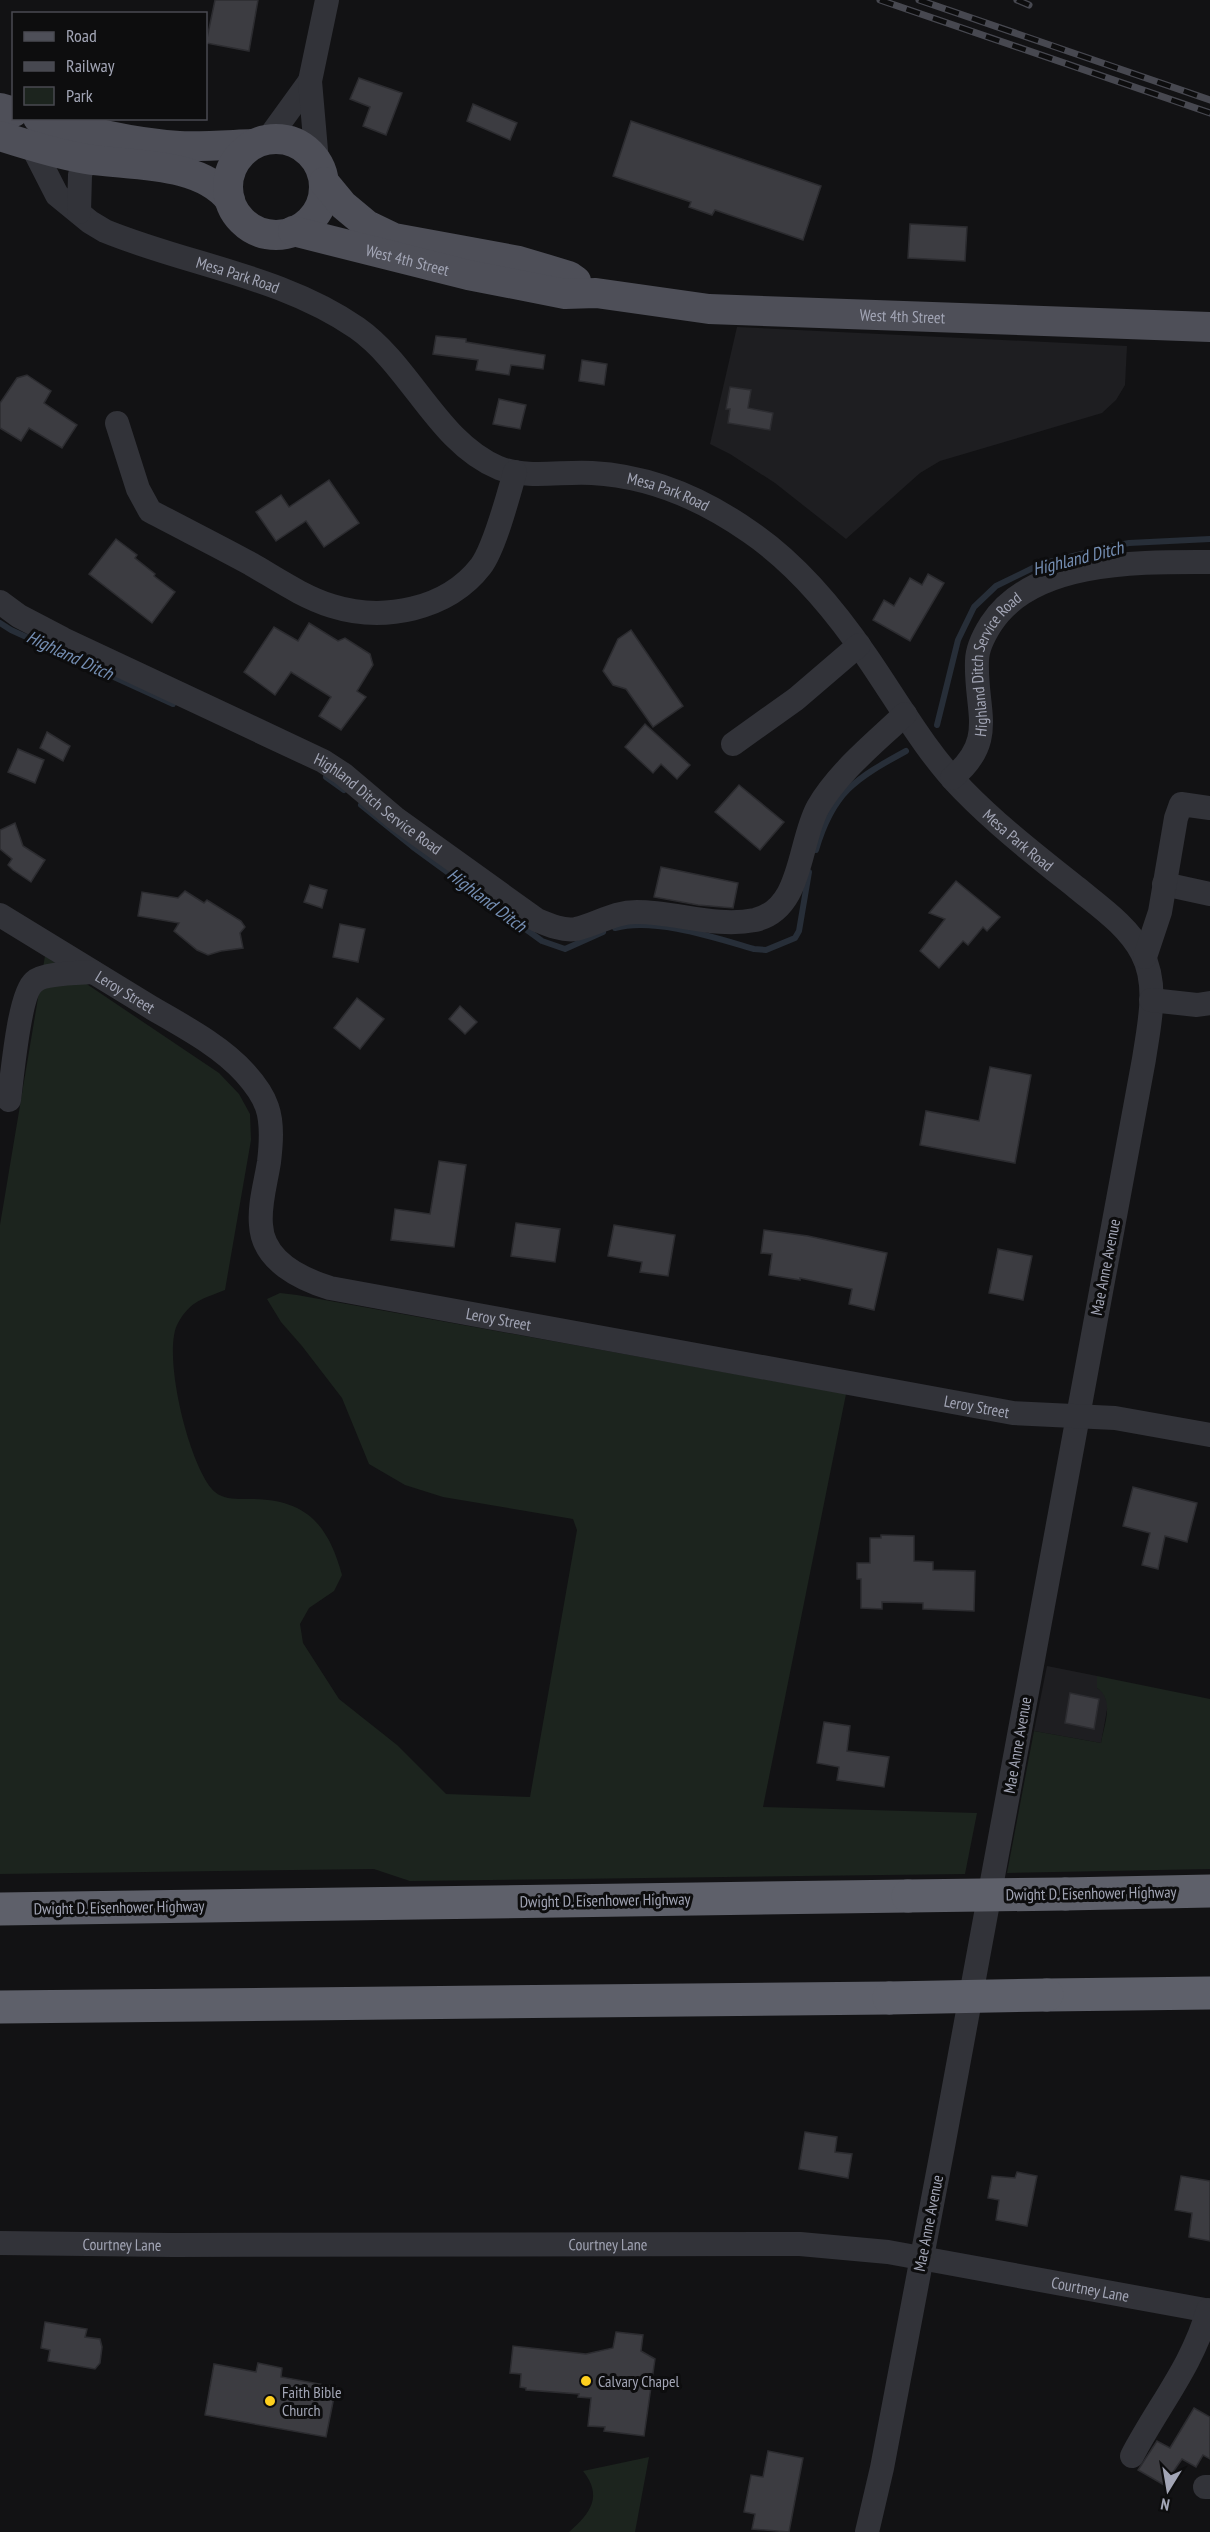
<svg xmlns="http://www.w3.org/2000/svg" width="1210" height="2532" viewBox="0 0 1210 2532" font-family="'PT Sans Narrow',sans-serif">
  <rect width="100%" height="100%" fill="#121214"/>
  <g fill="#1e1e21">
    <path d="M737 327 1127 346 1125 385 1116 400 1102 413 940 461 920 473 846 539 775 483 730 454 710 444Z"/>
    <path d="M1047 1666 1097 1676V1688L1103 1692 1108 1704 1101 1743 1034 1731Z"/>
  </g>
  <g fill="#1c241e">
    <path d="M45 956 219 1073 239 1094 250 1114 251 1140 225 1290C203 1299 191 1300 178 1323 161 1353 190 1470 215 1492 224 1500 239 1499 250 1499 306 1499 328 1524 342 1575L334 1591 309 1608 300 1624 303 1643 339 1699 397 1745 446 1794 530 1797 577 1530 573 1519 443 1497 405 1485 369 1464 342 1398 302 1346 281 1322 267 1299 280 1293 297 1295 846 1394 763 1807 977 1813 965 1874 410 1881 374 1869 0 1874V1225Z"/>
    <path d="M1097 1676 1210 1699V1869L1007 1873 1034 1731 1101 1743C1104 1725 1115 1700 1097 1688Z"/>
    <path d="M649 2457 635 2532H569C591 2513 603 2496 583 2471Z"/>
  </g>
  <g fill="none" stroke-linecap="round" stroke-linejoin="round">
    <g stroke="#272e38" stroke-width="6">
      <path d="M0 623 11 630 173 704"/>
      <path d="M937 725 958 640 974 607 996 586 1041 564 1114 546 1129 543 1210 539"/>
      <path d="M326 777 344 790"/>
      <path d="M361 805 413 847 542 941 565 949 603 932"/>
      <path d="M816 850C833 792 855 779 906 751"/>
      <path d="M615 928C654 917 716 938 754 949L766 950 795 938 799 931 809 872"/>
    </g>
  </g>
  <g fill="#3c3c41" stroke="#2c2c30" stroke-width="1.5">
    <path d="M215 0H258L249 51 206 43Z"/>
    <path d="M359 78 402 93 386 135 363 126 370 107 350 99Z"/>
    <path d="M473 104 517 123 510 140 467 121Z"/>
    <path d="M631 121 821 186 803 240 715 210 712 215 689 207 691 202 613 176Z"/>
    <path d="M910 224 967 227 965 261 908 258Z"/>
    <path d="M436 336 466 339V342L545 355 543 369 511 365 509 375 476 370 478 360 433 354Z"/>
    <path d="M582 360 607 364 604 385 579 381Z"/>
    <path d="M27 375 51 391 44 403 77 425 62 448 29 428 21 441 0 428V403L17 378Z"/>
    <path d="M730 387 751 390 748 408 773 413 770 430 728 423 730 409H726Z"/>
    <path d="M499 399 526 405 520 429 493 424Z"/>
    <path d="M329 480 359 523 324 547 306 521 276 541 256 512 281 495 289 507Z"/>
    <path d="M116 539 137 555 135 558 155 574 154 576 175 592 152 623 89 574Z"/>
    <path d="M928 574 944 583 910 641 873 620 884 600 894 606 910 578 922 585Z"/>
    <path d="M309 623 338 641 345 638 370 654 373 665 357 691 366 697 341 730 319 716 331 697 291 672 275 695 244 672 274 627 298 641Z"/>
    <path d="M631 630 683 706 653 727 626 689 613 685 603 671 618 639Z"/>
    <path d="M645 724 690 765 677 779 661 764 653 773 625 747Z"/>
    <path d="M47 732 70 746 63 761 40 748Z"/>
    <path d="M18 749 44 760 35 783 8 772Z"/>
    <path d="M739 785 784 822 760 850 715 812Z"/>
    <path d="M15 823 23 846 45 860 31 882 13 870 8 865 12 859 0 849V830Z"/>
    <path d="M661 867 738 883 733 908 698 905 654 897Z"/>
    <path d="M956 881 1000 917 987 931 983 927 968 945 963 941 939 968 920 951 945 919 929 913Z"/>
    <path d="M310 885 327 890 322 908 304 902Z"/>
    <path d="M185 891 204 903 207 900 241 921 245 927 240 933 243 948 221 951 208 955 197 950 174 931 179 923 138 916 142 892 178 898Z"/>
    <path d="M340 924 365 929 358 962 333 957Z"/>
    <path d="M357 998 384 1019 360 1049 334 1028Z"/>
    <path d="M460 1006 477 1022 465 1034 449 1019Z"/>
    <path d="M990 1067 1031 1075 1015 1163 920 1145 926 1111 979 1121Z"/>
    <path d="M439 1161 466 1165 454 1247 391 1240 395 1209 430 1214Z"/>
    <path d="M516 1223 560 1229 555 1262 511 1256Z"/>
    <path d="M614 1225 675 1235 668 1276 640 1272 642 1262 608 1256Z"/>
    <path d="M764 1230 808 1236 887 1253 874 1310 849 1304 852 1289 800 1278V1280L769 1275 772 1254 761 1253Z"/>
    <path d="M998 1249 1032 1256 1023 1300 989 1293Z"/>
    <path d="M1133 1487 1197 1503 1187 1542 1165 1536 1158 1569 1142 1565 1150 1533 1123 1526Z"/>
    <path d="M881 1535 914 1536V1561L933 1562V1570L975 1571 974 1611 923 1609V1603L882 1602V1609L861 1608V1579H857V1563H870V1538H881Z"/>
    <path d="M1070 1693 1099 1699 1094 1729 1065 1723Z"/>
    <path d="M824 1722 850 1726 847 1751 889 1757 884 1787 837 1780 839 1767 817 1763Z"/>
    <path d="M805 2132 837 2137 835 2152 852 2154 848 2178 799 2169Z"/>
    <path d="M1017 2172 1037 2176 1027 2226 996 2220 999 2200 988 2198 992 2176 1015 2178Z"/>
    <path d="M1181 2176 1210 2181V2241L1189 2237 1192 2213 1175 2210Z"/>
    <path d="M45 2322 87 2329 85 2337 100 2339 102 2347 100 2363 95 2369 48 2361 50 2350 41 2348Z"/>
    <path d="M616 2332 643 2335 641 2351 655 2359 644 2436 604 2431 605 2427 588 2426 591 2398 578 2397 579 2394 526 2390V2388L520 2387 521 2374 510 2373 513 2346 586 2354 613 2348Z"/>
    <path d="M258 2363 282 2368 281 2377 336 2387 326 2437 205 2415 214 2364 256 2372Z"/>
    <path d="M1194 2408 1210 2417V2459L1203 2455 1196 2467 1182 2459 1164 2485 1138 2470 1157 2441 1170 2448Z"/>
    <path d="M768 2451 803 2458 789 2532 752 2529 755 2514 744 2512 751 2475 763 2477Z"/>
  </g>
  <g fill="none" stroke-linecap="round" stroke-linejoin="round">
    <g stroke="#323339" stroke-width="24">
      <path d="M268 139 310 81"/>
      <path id="s1" d="M32 146 57 195 90 222 105 231C188 265 282 276 357 328 411 366 438 443 499 468 528 479 562 471 592 473 650 476 703 499 750 532 797 564 835 610 867 657 898 702 925 751 963 790 998 826 1038 857 1077 888 1100 907 1128 926 1142 953 1159 985 1149 1025 1144 1059L944 2141 882 2468 867 2532"/>
      <path d="M317 162 310 81 327 0"/>
      <path d="M79 212 80 175 85 159"/>
      <path d="M117 423 138 489 150 511C184 529 218 546 251 564 277 579 303 597 332 606 383 622 447 610 481 566 495 547 508 496 515 472"/>
      <path id="s2" d="M0 602 19 616 63 639 323 761 343 774 395 818 537 920C549 925 563 931 576 929 598 924 613 912 637 912 676 912 716 928 755 920 803 909 798 843 818 807 839 771 875 743 905 714"/>
      <path d="M733 744 796 699 859 645"/>
      <path id="s3" d="M952 778C998 740 975 711 977 661 977 648 984 635 991 624 1033 559 1142 562 1210 562"/>
      <path d="M1164 884 1210 894"/>
      <path id="s4" d="M0 915C51 946 101 977 152 1008 183 1026 221 1046 245 1073 254 1083 263 1095 267 1107 273 1124 271 1145 269 1162 266 1182 259 1204 261 1225 263 1261 301 1279 330 1288L1013 1413 1115 1418 1210 1435"/>
      <path d="M1145 957 1160 912 1176 818 1181 804 1210 808"/>
      <path d="M1151 1000 1197 1005 1210 1003"/>
      <path d="M9 1100C12 1078 19 994 34 982 43 973 80 973 93 972"/>
      <path id="s5" d="M0 2243 173 2245 800 2244 888 2252 1210 2311"/>
      <path d="M1132 2456C1158 2406 1193 2365 1208 2310"/>
      <path d="M1205 2487H1210"/>
    </g>
    <g stroke="#4e4f58" stroke-width="30">
      <path d="M0 108 14 112"/>
      <path d="M38 118C84 131 131 143 179 146 203 147 228 145 253 144"/>
      <path d="M0 136C28 145 57 154 86 159 130 166 200 161 230 200"/>
      <circle cx="276" cy="187" r="48"/>
      <path d="M324 182 343 205 367 225 394 238 519 261 569 276 576 281"/>
      <path id="s6" d="M293 231 468 275 565 294 596 293 709 309 1210 327"/>
    </g>
    <g stroke="#5e606a" stroke-width="33">
      <path d="M1065 1894 1210 1891"/>
      <path d="M0 1909 908 1896"/>
      <path d="M1047 1995 1210 1993"/>
      <path d="M0 2007 889 1998"/>
    </g>
    <defs>
      <g id="rail">
        <path d="M880 0 1210 113"/>
        <path d="M919 0 1210 100"/>
        <path d="M1017 0 1029 5"/>
      </g>
    </defs>
    <use href="#rail" stroke="#474850" stroke-width="7"/>
    <use href="#rail" stroke="#0d0d0e" stroke-width="4.5" stroke-dasharray="14" stroke-linecap="butt"/>
    <g stroke="#5e606a" stroke-width="33">
      <path d="M908 1896 1065 1894"/>
      <path d="M889 1998 1047 1995"/>
    </g>
  </g>
  <g fill="#ffd01e" stroke="#0d0d0e" stroke-width="2">
    <circle cx="586" cy="2381" r="6"/>
    <circle cx="270" cy="2401" r="6"/>
  </g>
  <g text-anchor="middle" dominant-baseline="central" stroke-width="6" stroke-linejoin="round" paint-order="stroke">
    <g font-size="16" fill="#a2a5b5" stroke="#0d0d0e">
      <text stroke="none"><textPath href="#s6" startOffset="118">West 4th Street</textPath></text>
      <text stroke="none"><textPath href="#s1" startOffset="255">Mesa Park Road</textPath></text>
      <text stroke="none"><textPath href="#s6" startOffset="618">West 4th Street</textPath></text>
      <text stroke="none"><textPath href="#s1" startOffset="760">Mesa Park Road</textPath></text>
      <text stroke="none"><textPath href="#s3" startOffset="129">Highland Ditch Service Road</textPath></text>
      <text stroke="none"><textPath href="#s2" startOffset="430">Highland Ditch Service Road</textPath></text>
      <text stroke="none"><textPath href="#s1" startOffset="1263">Mesa Park Road</textPath></text>
      <text stroke="none"><textPath href="#s4" startOffset="147">Leroy Street</textPath></text>
      <text transform="translate(1105 1267) rotate(-79)">Mae Anne Avenue</text>
      <text stroke="none"><textPath href="#s4" startOffset="723">Leroy Street</textPath></text>
      <text stroke="none"><textPath href="#s4" startOffset="1209">Leroy Street</textPath></text>
      <text transform="translate(1017 1745) rotate(-80)">Mae Anne Avenue</text>
      <text transform="translate(1091 1893) rotate(-1)">Dwight D. Eisenhower Highway</text>
      <text transform="translate(605 1900) rotate(-1)">Dwight D. Eisenhower Highway</text>
      <text transform="translate(119 1907) rotate(-1)">Dwight D. Eisenhower Highway</text>
      <text transform="translate(928 2223) rotate(-79)">Mae Anne Avenue</text>
      <text stroke="none"><textPath href="#s5" startOffset="122">Courtney Lane</textPath></text>
      <text stroke="none"><textPath href="#s5" startOffset="608">Courtney Lane</textPath></text>
      <text stroke="none"><textPath href="#s5" startOffset="1094">Courtney Lane</textPath></text>
    </g>
    <g font-size="16" fill="#a2a5b5" stroke="#0d0d0e" text-anchor="start">
      <text x="598" y="2381">Calvary Chapel</text>
      <text x="282" y="2392">Faith Bible<tspan x="282" dy="18">Church</tspan></text>
    </g>
    <g font-size="18" font-style="italic" fill="#758fb4" stroke="#0d0d0e">
      <text transform="translate(1078 558) rotate(-14)">Highland Ditch</text>
      <text transform="translate(70 655) rotate(25)">Highland Ditch</text>
      <text transform="translate(487 900) rotate(37)">Highland Ditch</text>
    </g>
  </g>
  <rect x="12" y="12" width="195" height="108" fill="#0d0d0e" stroke="#494a51" stroke-width="1.5"/>
  <rect x="24" y="32" width="30" height="9" fill="#4e4f58" stroke="#494a51" stroke-width="1.5"/>
  <text x="66" y="42" font-size="18" fill="#a2a5b5">Road</text>
  <rect x="24" y="62" width="30" height="9" fill="#474850" stroke="#494a51" stroke-width="1.5"/>
  <text x="66" y="72" font-size="18" fill="#a2a5b5">Railway</text>
  <rect x="24" y="87" width="30" height="18" fill="#1c241e" stroke="#494a51" stroke-width="1.5"/>
  <text x="66" y="102" font-size="18" fill="#a2a5b5">Park</text>
  <g transform="translate(1168 2490) rotate(191)" stroke="#0d0d0e" stroke-width="4.5" paint-order="stroke">
  <path d="M0-4.5L10 22L0 15L-10 22Z" fill="#a2a5b5"/>
  <text y="-9" font-size="16" font-weight="bold" text-anchor="middle" fill="#a2a5b5">N</text>
  </g>
</svg>
